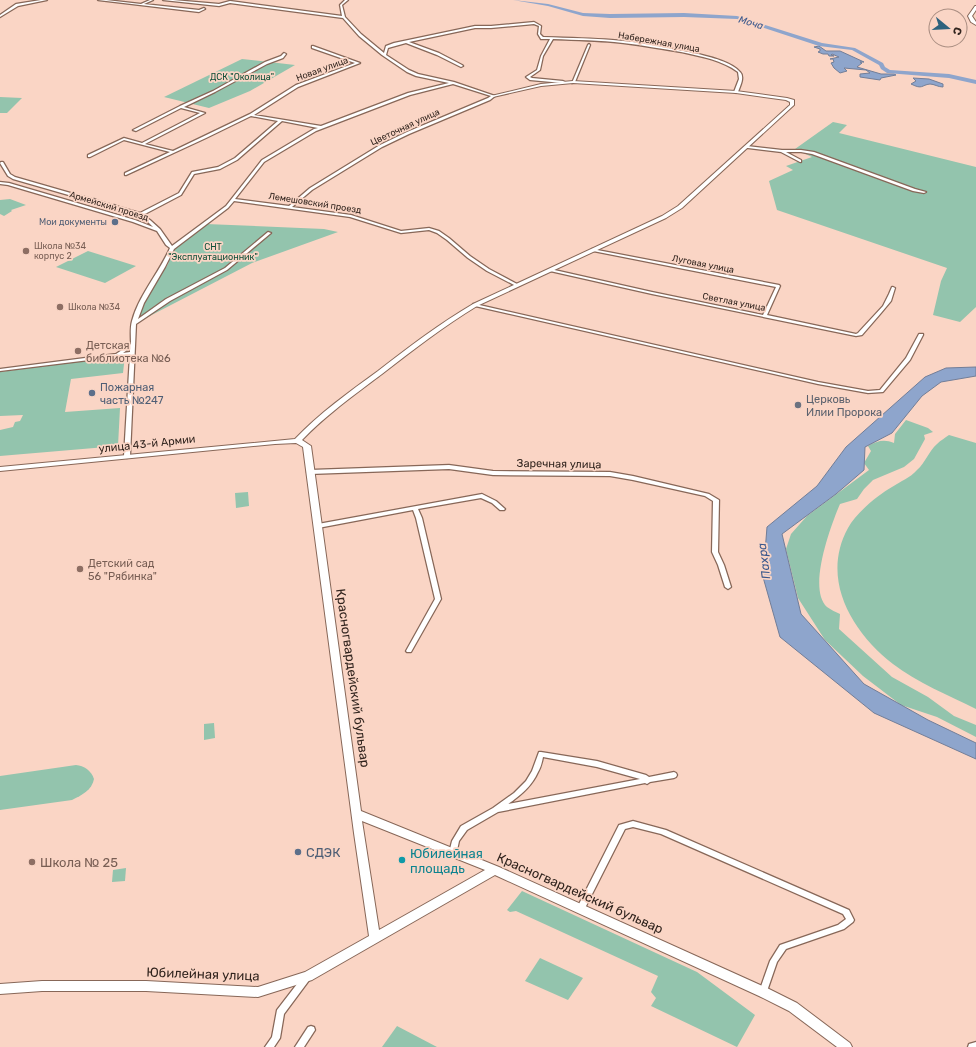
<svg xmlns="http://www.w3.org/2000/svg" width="976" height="1047" viewBox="0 0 976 1047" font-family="Rubik,sans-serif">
  <rect width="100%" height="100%" fill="#fad5c5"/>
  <g fill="#93c4ad">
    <path d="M242 59 295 65 250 91 209 108 164 97Z"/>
    <path d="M0 97 22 98 7 113H0Z"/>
    <path d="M833 122 847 125 839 133 976 167V307L960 322 933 315 941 281 947 268 777 210 769 181 793 170 786 166 812 157 795 149Z"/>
    <path d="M10 199 26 205 11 210 12 211 4 216 0 214V200Z"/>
    <path d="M206 224 324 229 338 232 252 263 142 320 136 319 139 307 168 264 173 248Z"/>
    <path d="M88 251 136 266 105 283 56 267Z"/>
    <path d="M125 355 123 373 71 379 65 412 120 408 118 446 0 456V430L13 427 15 422 20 421 23 415 0 416V372Z"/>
    <path d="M906 420 928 428 933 432 924 435 925 439 914 459 904 467 873 480 864 489 857 499 840 504C831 525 807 589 827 607 831 610 836 612 840 614L839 629 892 677 928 697 954 716 976 725V737L937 717 901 705 863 676 825 640 798 598 786 549 791 534 807 516 869 470 864 463 871 451 868 446C877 441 884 439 894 443L895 434Z"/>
    <path d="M949 435 976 443V709C950 696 916 682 893 664 852 632 820 579 848 528 856 513 878 495 892 487 901 481 910 478 917 470 925 463 929 451 937 444 941 440 945 438 949 435Z"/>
    <path d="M248 492 249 506 236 508 235 493Z"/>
    <path d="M214 723 215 738 204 740V724Z"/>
    <path d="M76 765C84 766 91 770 94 779 92 790 82 795 72 800L0 810V776Z"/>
    <path d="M126 868 125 881 112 882 113 870Z"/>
    <path d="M522 891 697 972 755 1015 737 1047 651 1006 656 998 651 992 658 976 516 911 510 912 507 910Z"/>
    <path d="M540 958 583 978 568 1000 525 981Z"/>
    <path d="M397 1026 437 1047H382Z"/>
  </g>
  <g fill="#8ea5cc" stroke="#727e98">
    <path d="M819 46 826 51H840L864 62H860L862 63 857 67 881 74H894L896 75 881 78 880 80 860 77V74L870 73 866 70 844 68 847 71 840 73 834 68 831 63 834 62 833 59H830L839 57 832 54 831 55 834 56H829L828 54H823L818 52 820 51V49L814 47Z"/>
    <path d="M913 78 929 79 943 84V87C938 87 934 84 930 84 921 85 923 90 911 84L916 81Z"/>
    <path d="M976 367V376L941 382 922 396 892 433 865 447 864 470 836 494 782 534 801 614 864 684 928 720 976 743V759L874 713 780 637 763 577 767 527 817 486 846 447 925 377 946 368Z"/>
  </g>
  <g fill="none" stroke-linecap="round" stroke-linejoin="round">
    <path fill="#8ea5cc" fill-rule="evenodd" d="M513 0 548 4 583 13 610 14 684 13 737 16 822 43 855 48 883 63 885 67 890 70 949 74 976 80V84L949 78 887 73 881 69 879 65 852 50 819 46 737 19 684 17 610 18 583 16 548 6Z"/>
    <defs>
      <g id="street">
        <path d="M41 0H47L18 6 0 17V15L16 4Z"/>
        <path d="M98 0H106L141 4 150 0H153L144 4 199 10 204 8 205 9 199 12Z"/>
        <path d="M163 0H173L219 4 230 1 342 16 340 5 345 0H348L342 5 345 17 361 34 384 53 386 46 394 43 475 26H491L534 22 541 26 540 34 543 37C569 38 596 38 623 41 648 43 673 49 698 54 710 57 732 62 740 72 745 77 740 86 738 92L736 93 734 92 739 79 738 72C722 60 700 56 681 52 662 49 642 45 623 43 600 40 576 40 553 39L543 56 540 70 530 77 532 78 563 81 565 82 563 83 530 80 526 77 537 70 541 56 550 39H541L538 34 539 26 534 24 491 28H475L409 42 439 53 462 65 463 66 461 67 437 55 406 43 388 48 386 55 409 70 418 74 454 82 495 96 490 100 409 134 382 147 312 190 292 207 351 215 401 231 429 228 439 231 449 238 470 256 489 269 519 285 517 286H516L487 271 468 258 447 240 437 233 429 230 401 233 350 217 234 201 228 208 174 249 165 267 144 303 138 319 166 299 225 268 268 232 271 233 227 270 170 301 136 324 130 456 127 458 124 456 130 355 0 371V369L116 354 131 344C131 336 130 328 132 321 139 295 159 273 170 248L166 245 157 231 133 222 8 185 0 184V182L9 183 135 220 153 227 145 219 138 215 13 179 8 176 0 163 1 162H3L10 174 15 177 140 213 179 193 192 172 218 167 235 158 278 121 251 116 206 138 126 175H125V173L170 152 124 140 90 157H88V155L124 138 142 143 200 113 181 108 136 131 133 130 180 106 213 91 265 62 281 56 284 53 286 54 283 58 267 64 215 92 184 107 205 113 145 144 173 151 250 114 296 85 355 63 312 48V46H313L360 63 298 87 254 115 321 126 408 93 449 83 416 76 407 72 382 55 359 36 343 18 230 3 219 6ZM453 84 491 96 488 98 407 132 380 145 310 188 289 206 235 199 264 162 316 131 410 95ZM282 121 318 128 314 129 262 160 226 206 172 246 160 229 150 220 143 215 181 195 194 174 220 169 237 160ZM130 348V352L123 353Z"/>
        <path d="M589 44 590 45 575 82 572 83 588 45Z"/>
        <path d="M747 146 782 150H801L814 152 915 189 926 192 924 193 913 191 812 154 801 152H786L801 160V162H800L781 152 748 148H747Z"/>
        <path d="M592 249 779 285 780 286 767 315 856 334 858 333 883 306 889 294 892 287H893L895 288 891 301 881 313 862 335 856 336 652 294 550 271 548 270 550 269 652 292 763 315 776 287 593 251H592Z"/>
        <path d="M473 304H475L818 382 868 391 880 390 906 358 919 334H923V335L910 360 883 392 868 393 818 384 475 306H473Z"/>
        <path d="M449 465 493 471 610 472 633 476 709 494 719 500 718 552 724 565 731 587 728 589 725 587 718 565 712 552 713 501 705 496 633 480 610 476 493 475 449 469 310 474 307 472 310 470Z"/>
        <path d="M482 494 496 501 505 509 504 510H500L492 503 481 498 418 509 422 518 441 599 411 652H407L406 651 435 599 416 518 413 510 318 528 315 526 318 524Z"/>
        <path d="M539 752H541L597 761 646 775 649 777 674 772 676 773 677 775 676 777 674 778 650 782 647 784 645 783 498 812 467 830 459 841 456 855 453 856 450 855 449 853 452 841 461 826 493 808 514 793 526 781 532 771ZM543 757 597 767 640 779 508 804C520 796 532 786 538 772 541 767 542 762 543 757Z"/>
        <path d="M633 821 666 830 849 910 854 920 853 922 844 929 786 949 777 962 766 994 763 996 760 994 759 992 770 961 780 945 838 925 846 919 843 914 661 834 633 827 625 829 584 910 581 911 578 910 577 908 619 825Z"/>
        <path d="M307 974 310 975 311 977 310 979 284 1014 280 1038 274 1047H265L272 1037 277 1010 304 975Z"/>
        <path d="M311 1026 314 1027 315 1030 304 1047H295L308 1027Z"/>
        <path d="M976 1042V1047H968L969 1044Z"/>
      </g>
      <g id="secondary">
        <path d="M975 6H976V10L972 16 976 22V25L971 22 968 16Z"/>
        <path d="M573 81 736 91 787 98 794 100V105L682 208 666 218 477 306C444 326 413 350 382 374 354 395 326 415 302 440L311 446 361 811 499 867 767 988 797 1003 850 1043 852 1047H837L789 1011 759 996 495 875 312 980 258 997 146 991H42L0 994V984L42 981H146L258 987 305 972 369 936 354 833 303 447 296 443 275 444 0 471V467L295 439C320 413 349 392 378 371 409 347 439 324 473 304L662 216 678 206 790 105V102L786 100 736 93 573 83 541 86 493 97 491 96 541 84ZM362 821 485 870 379 930Z"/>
      </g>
    </defs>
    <use href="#street" stroke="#876758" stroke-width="2.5"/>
    <use href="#secondary" stroke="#876758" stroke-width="2"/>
    <use href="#street" fill="#fff" fill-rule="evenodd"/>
    <use href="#secondary" fill="#fff" fill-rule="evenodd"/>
  </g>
  <g fill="#5c6f8a" stroke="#fad5c5" stroke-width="1.5">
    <circle cx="115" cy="222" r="4"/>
    <circle cx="92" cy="393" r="4"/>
    <circle cx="298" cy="852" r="4"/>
  </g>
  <g fill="#8d6e63" stroke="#fad5c5" stroke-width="1.5">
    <circle cx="26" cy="251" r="4"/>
    <circle cx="60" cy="307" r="4"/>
    <circle cx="78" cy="351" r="4"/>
    <circle cx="80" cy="569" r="4"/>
    <circle cx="32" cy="862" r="4"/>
  </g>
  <circle fill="#6b7280" stroke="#fad5c5" stroke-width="1.5" cx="798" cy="405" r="4"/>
  <circle fill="#0f9aa8" stroke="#fad5c5" stroke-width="1.5" cx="402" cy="860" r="4"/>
  <g text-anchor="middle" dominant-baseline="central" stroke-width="3.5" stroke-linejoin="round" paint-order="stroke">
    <g font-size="9" fill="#31241e" stroke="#fad5c5">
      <text transform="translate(659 42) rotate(10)">Набережная улица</text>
      <text transform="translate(322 69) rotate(-20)">Новая улица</text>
      <text transform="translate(405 127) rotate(-25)">Цветочная улица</text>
      <text transform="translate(315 203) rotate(9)">Лемешовский проезд</text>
      <text transform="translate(109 206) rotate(17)">Армейский проезд</text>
      <text transform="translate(703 264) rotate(11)">Луговая улица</text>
      <text transform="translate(734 302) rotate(11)">Светлая улица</text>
    </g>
    <g font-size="9" fill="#0d4e37" stroke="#fad5c5">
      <text x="242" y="77">ДСК "Околица"</text>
      <text x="213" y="247">СНТ<tspan x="213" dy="10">"Эксплуатационник"</tspan></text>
    </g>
    <g font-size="9" fill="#4e5e75" stroke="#fad5c5" text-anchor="end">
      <text x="107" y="222">Мои документы</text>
    </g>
    <g font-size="9" fill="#785e54" stroke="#fad5c5" text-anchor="start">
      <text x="34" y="246">Школа №34<tspan x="34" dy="10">корпус 2</tspan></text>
      <text x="68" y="307">Школа №34</text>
    </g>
    <g font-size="10" font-style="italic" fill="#39578c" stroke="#fad5c5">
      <text transform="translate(751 23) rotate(17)">Моча</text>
    </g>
    <g font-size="11" fill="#785e54" stroke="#fad5c5" text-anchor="start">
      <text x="86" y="345">Детская<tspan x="86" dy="13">библиотека №6</tspan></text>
      <text x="88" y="563">Детский сад<tspan x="88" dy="13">56 "Рябинка"</tspan></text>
    </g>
    <g font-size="11" fill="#4e5e75" stroke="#fad5c5" text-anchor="start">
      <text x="100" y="387">Пожарная<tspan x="100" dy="13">часть №247</tspan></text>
    </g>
    <g font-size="11" fill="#5b616d" stroke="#fad5c5" text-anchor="start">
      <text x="806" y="399">Церковь<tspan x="806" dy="13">Илии Пророка</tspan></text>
    </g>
    <g font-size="11" fill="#31241e" stroke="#fad5c5">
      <text transform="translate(147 444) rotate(-6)">улица 43-й Армии</text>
      <text transform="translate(559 464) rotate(1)">Заречная улица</text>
    </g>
    <g font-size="12" font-style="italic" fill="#39578c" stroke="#fad5c5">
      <text transform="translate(764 561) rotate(-97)">Пахра</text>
    </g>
    <g font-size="13" fill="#31241e" stroke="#fad5c5">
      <text transform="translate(353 678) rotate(82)">Красногвардейский бульвар</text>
      <text transform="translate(580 893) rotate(24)">Красногвардейский бульвар</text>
      <text transform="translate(203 974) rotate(2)">Юбилейная улица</text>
    </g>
    <g font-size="13" fill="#4e5e75" stroke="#fad5c5" text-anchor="start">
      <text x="306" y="852">СДЭК</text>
    </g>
    <g font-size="13" fill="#0d838f" stroke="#fad5c5" text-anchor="start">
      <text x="410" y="853">Юбилейная<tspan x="410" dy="15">площадь</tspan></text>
    </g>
    <g font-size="13" fill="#785e54" stroke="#fad5c5" text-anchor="start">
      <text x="40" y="862">Школа № 25</text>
    </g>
  </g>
  <g transform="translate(948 28) rotate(108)"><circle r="19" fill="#fad5c5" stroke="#aa8e82"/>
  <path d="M0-3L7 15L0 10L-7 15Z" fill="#2d627d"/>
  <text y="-6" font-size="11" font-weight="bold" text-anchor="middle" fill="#31241e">С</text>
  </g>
</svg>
